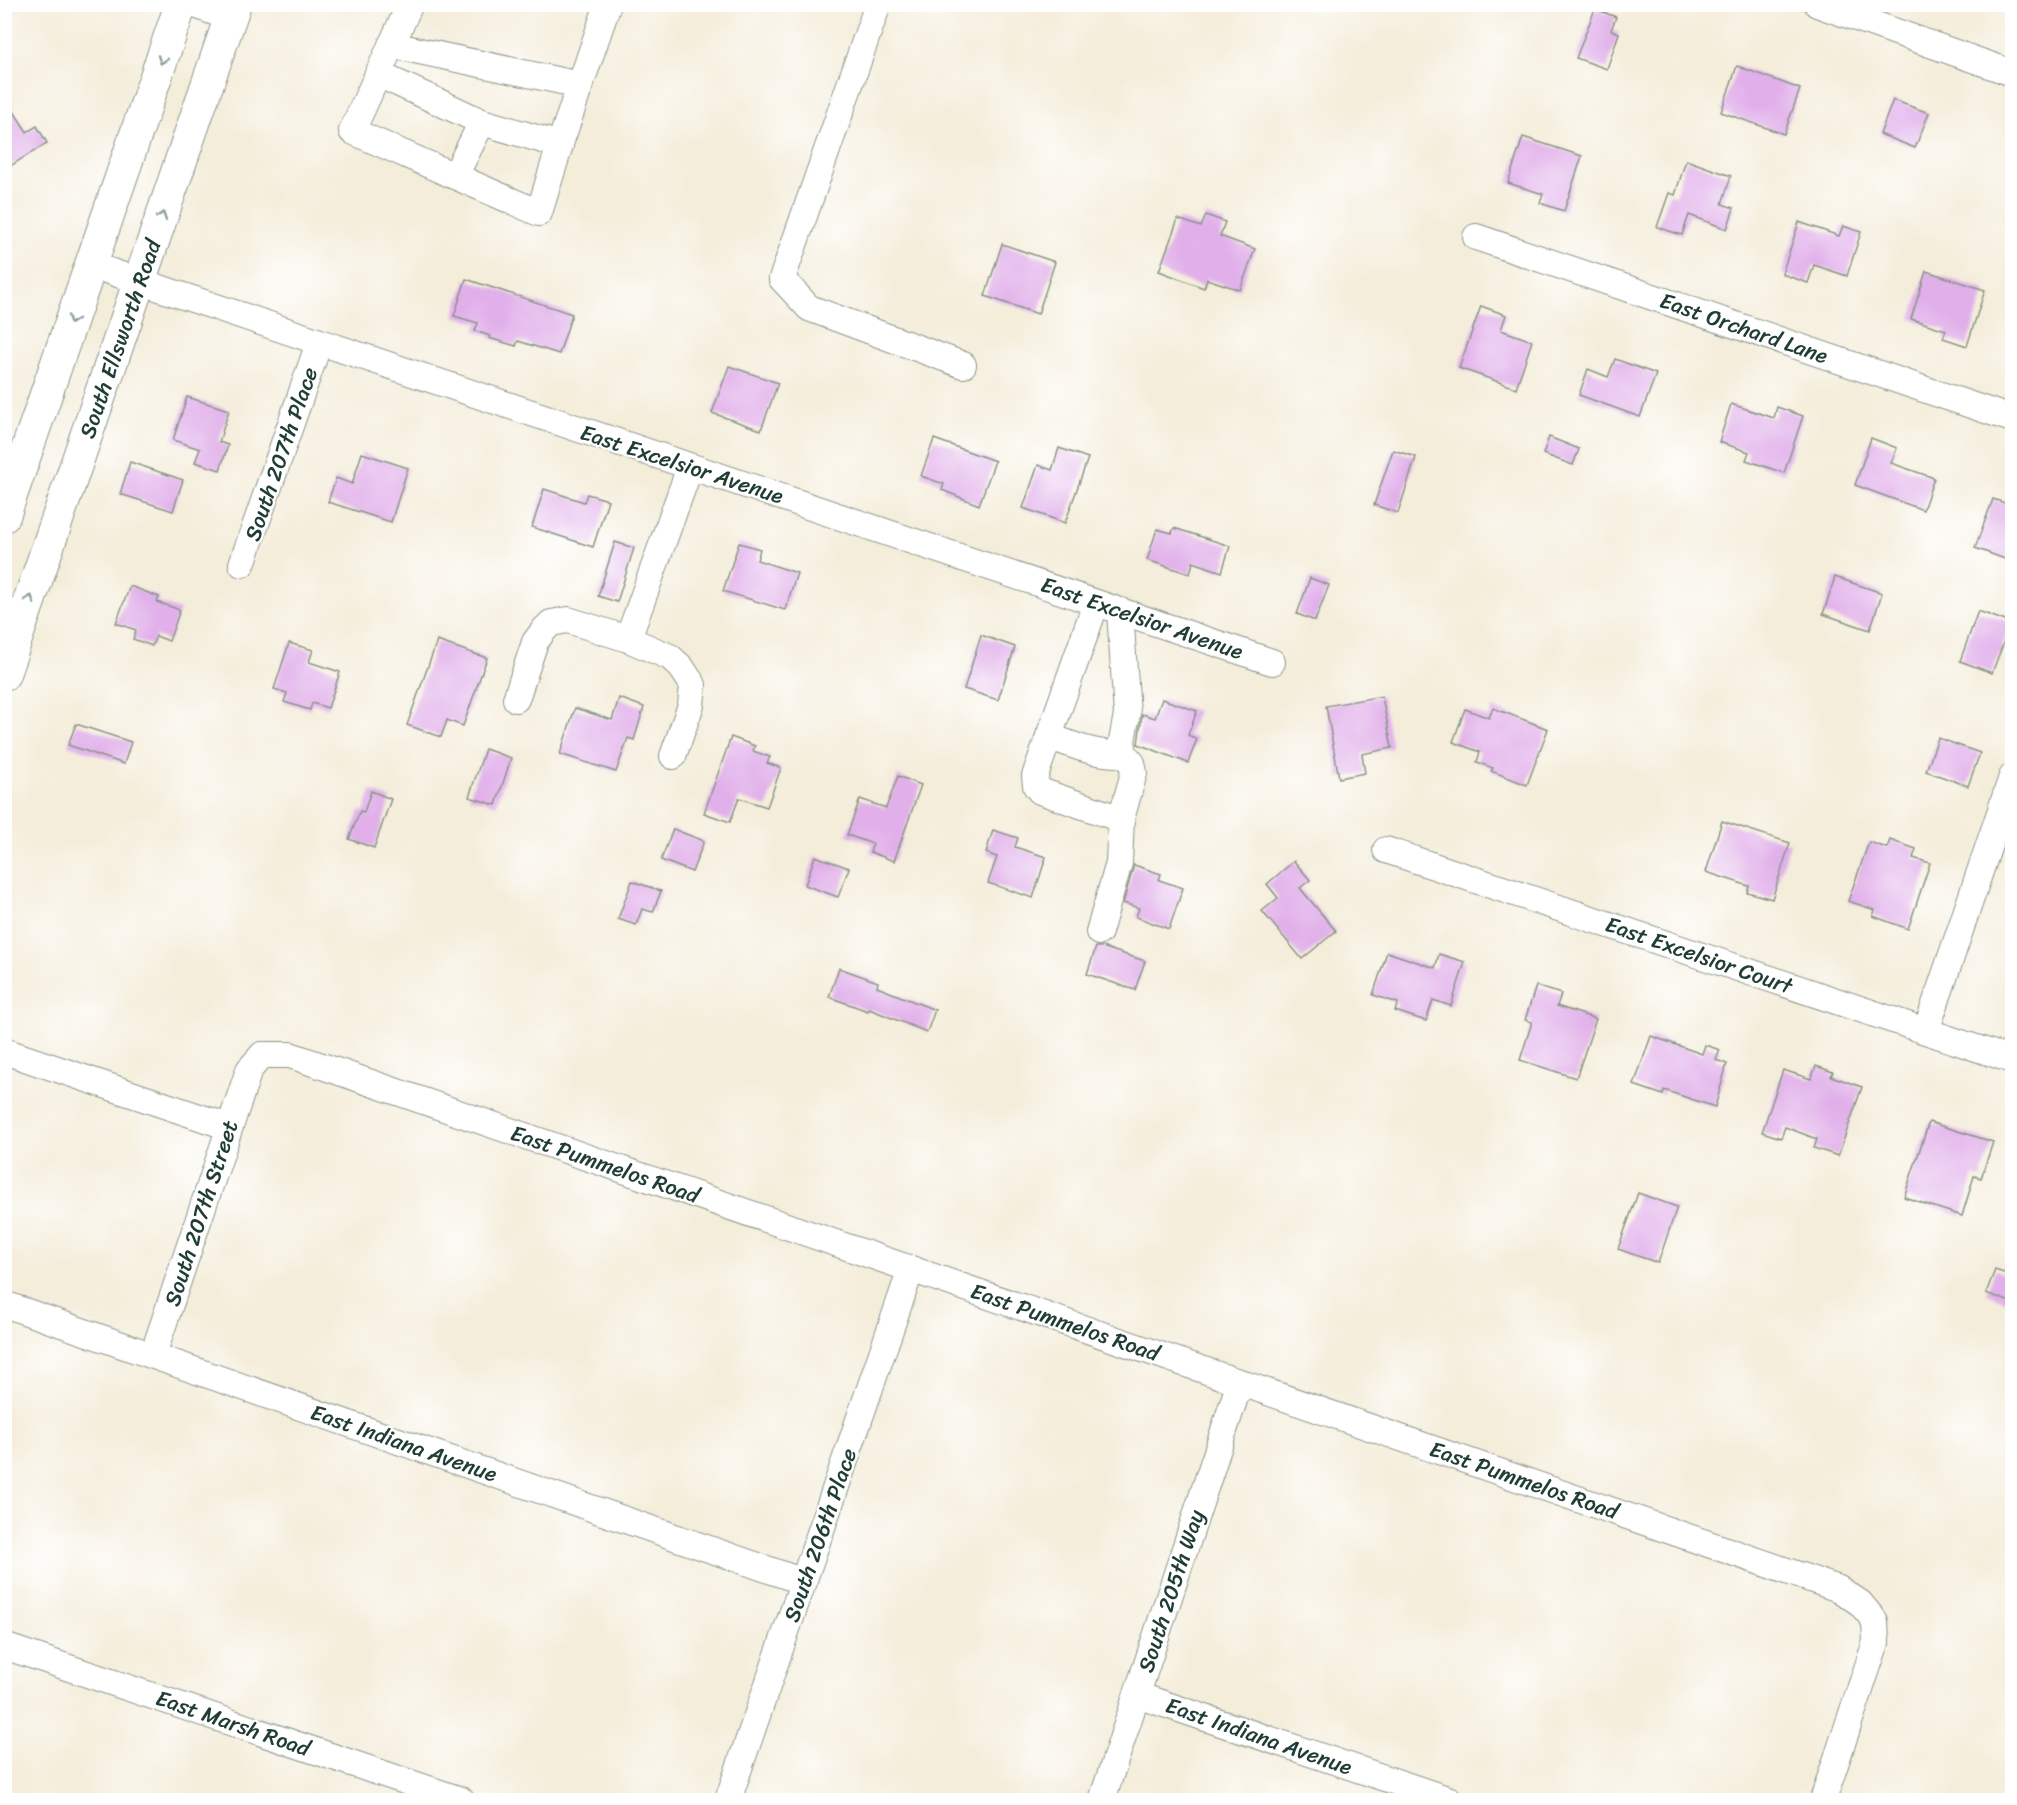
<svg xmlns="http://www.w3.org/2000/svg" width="2017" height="1805" viewBox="0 0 2017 1805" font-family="Sriracha,sans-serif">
  <rect width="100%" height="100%" fill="#fff"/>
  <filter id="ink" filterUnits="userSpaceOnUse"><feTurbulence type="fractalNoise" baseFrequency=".0167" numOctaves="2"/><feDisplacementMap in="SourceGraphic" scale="12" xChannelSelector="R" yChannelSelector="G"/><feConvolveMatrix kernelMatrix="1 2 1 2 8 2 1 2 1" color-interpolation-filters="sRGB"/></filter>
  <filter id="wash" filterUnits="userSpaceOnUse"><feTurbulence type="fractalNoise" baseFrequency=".008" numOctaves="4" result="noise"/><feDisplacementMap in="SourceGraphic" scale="24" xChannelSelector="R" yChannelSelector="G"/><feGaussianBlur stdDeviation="1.35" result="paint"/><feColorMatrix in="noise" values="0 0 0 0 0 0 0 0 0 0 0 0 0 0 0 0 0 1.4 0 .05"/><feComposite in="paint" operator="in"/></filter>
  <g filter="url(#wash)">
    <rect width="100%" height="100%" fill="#f4edda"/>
    <g id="blocks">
      <g fill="#e1b0ea">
        <path d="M1595 9 1616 17 1611 30 1619 33 1607 69 1576 58Z"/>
        <path d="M1737 66 1800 89 1784 134 1721 112Z"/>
        <path d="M4 96 27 132 37 126 47 143 4 170Z"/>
        <path d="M1893 100 1929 113 1915 148 1880 134Z"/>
        <path d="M1523 137 1582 156 1564 211 1540 203 1543 194 1508 183Z"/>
        <path d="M1686 160 1731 176 1722 204 1734 208 1727 229 1689 215 1682 235 1657 227 1669 193 1675 195Z"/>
        <path d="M1206 215 1225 222 1220 236 1255 249 1240 290 1207 279 1204 288 1159 271 1178 219 1201 227Z"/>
        <path d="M1799 222 1839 236 1843 226 1861 232 1847 276 1814 265 1808 283 1782 274Z"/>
        <path d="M1002 244 1055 262 1038 314 985 296Z"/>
        <path d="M1926 271 1985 290 1967 346 1943 338 1946 330 1911 319Z"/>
        <path d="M466 279 572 314 559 354 518 341 516 346 489 338 490 336 475 331 478 323 454 316Z"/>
        <path d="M1481 306 1506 315 1501 330 1532 341 1516 388 1459 368Z"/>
        <path d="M1615 359 1656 374 1640 417 1579 395 1588 369 1608 377Z"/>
        <path d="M729 366 778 383 761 430 712 413Z"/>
        <path d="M187 397 229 410 219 442 228 445 220 470 195 462 200 449 173 440Z"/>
        <path d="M1731 404 1774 418 1777 407 1803 416 1784 473 1746 460 1749 452 1719 442Z"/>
        <path d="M1549 437 1579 449 1573 465 1543 454Z"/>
        <path d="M1871 438 1897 448 1891 463 1934 478 1923 510 1855 485Z"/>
        <path d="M934 439 995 461 979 505 942 490 944 484 921 476Z"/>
        <path d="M1059 448 1088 458 1065 523 1023 508 1038 465 1052 470Z"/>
        <path d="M1393 450 1416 457 1398 513 1374 505Z"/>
        <path d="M362 453 408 468 391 522 328 502 336 478 352 484Z"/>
        <path d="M130 462 183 480 173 511 120 494Z"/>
        <path d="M544 489 584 502 587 494 608 500 593 547 532 527Z"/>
        <path d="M1993 499 2013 506V552L2009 551 2005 559 1975 548Z"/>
        <path d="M1174 528 1230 546 1222 572 1193 562 1190 574 1147 560 1157 529 1172 533Z"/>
        <path d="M615 542 634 548 617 602 598 596Z"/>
        <path d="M739 543 760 549 757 560 797 573 785 610 723 591Z"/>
        <path d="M1835 577 1882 593 1870 630 1823 614Z"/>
        <path d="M1310 578 1329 585 1315 621 1297 614Z"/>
        <path d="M130 586 159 597 157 602 180 610 169 641 156 636 152 646 133 639 136 630 116 623Z"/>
        <path d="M1978 611 2011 623 1992 673 1960 661Z"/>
        <path d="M981 635 1015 647 998 700 964 689Z"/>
        <path d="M437 641 487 658 463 726 447 720 441 737 407 725Z"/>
        <path d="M289 643 313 650 309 662 340 672 328 708 312 703 310 710 284 702 287 693 274 689Z"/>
        <path d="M1382 696 1392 748 1362 754 1365 773 1339 778 1326 706Z"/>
        <path d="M619 698 644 707 634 740 628 738 616 772 560 754 575 708 612 720Z"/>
        <path d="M1162 699 1197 711 1188 735 1197 739 1188 763 1138 744 1142 714 1155 718Z"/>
        <path d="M1493 708 1548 729 1527 785 1491 771 1493 768 1477 762 1480 752 1453 742 1465 709 1489 718Z"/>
        <path d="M76 724 131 742 124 764 68 745Z"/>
        <path d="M731 737 755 746 753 751 770 757 767 763 781 768 767 807 739 798 730 822 704 813Z"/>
        <path d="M1938 738 1980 753 1968 786 1926 771Z"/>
        <path d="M485 749 511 758 496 805 469 797Z"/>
        <path d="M898 776 921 785 894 861 870 852 873 844 847 835 860 799 886 808Z"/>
        <path d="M371 791 391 799 374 848 349 839 360 811 364 812Z"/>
        <path d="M1722 821 1790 843 1772 899 1747 892 1749 886 1706 872Z"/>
        <path d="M673 829 704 841 692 872 661 860Z"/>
        <path d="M993 830 1018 838 1015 847 1046 857 1033 898 988 883 997 857 986 853Z"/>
        <path d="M1890 840 1916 849 1913 858 1930 863 1908 929 1873 916 1875 910 1848 901 1869 842 1887 848Z"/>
        <path d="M815 856 849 868 838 897 805 885Z"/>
        <path d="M1294 861 1310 880 1300 888 1336 931 1302 959 1262 911 1278 898 1267 884Z"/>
        <path d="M1134 865 1161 874 1159 880 1183 888 1169 929 1136 917 1139 908 1123 903Z"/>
        <path d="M632 881 661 891 653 912 642 909 636 925 618 919Z"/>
        <path d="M1096 947H1102L1145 961 1135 990 1087 974Z"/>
        <path d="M1387 952 1435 968 1439 954 1465 962 1451 1006 1433 1000 1426 1021 1395 1011 1398 1003 1373 995Z"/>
        <path d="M839 968 878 982 877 987 935 1010 927 1032 869 1009 868 1011 829 997Z"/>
        <path d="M1536 986 1561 994 1557 1006 1596 1019 1576 1078 1520 1060 1532 1022 1525 1020Z"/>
        <path d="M1651 1036 1702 1054 1705 1045 1720 1050 1716 1060 1727 1064 1715 1107 1664 1090 1663 1095 1634 1085Z"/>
        <path d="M1816 1066 1833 1072 1831 1076 1862 1087 1838 1156 1814 1148 1817 1139 1785 1127 1781 1138 1762 1132 1783 1070 1811 1079Z"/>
        <path d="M1929 1122 1993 1142 1981 1178 1974 1176 1962 1216 1904 1197Z"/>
        <path d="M1638 1193 1677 1207 1658 1263 1618 1249Z"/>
        <path d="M1995 1270 2013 1276V1303L1986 1293Z"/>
      </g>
    </g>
  </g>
  <g filter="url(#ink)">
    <use href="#blocks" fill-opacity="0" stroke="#8a9587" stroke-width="1.5"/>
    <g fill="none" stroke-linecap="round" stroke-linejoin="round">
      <defs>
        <g id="minor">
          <path d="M192 4 231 18"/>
          <path d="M410 4 352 131 539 213 562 138 608 4"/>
          <path d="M878 4 782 279 809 308 963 365"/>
          <path d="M1817 4 2012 73"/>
          <path d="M391 45 580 85"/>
          <path d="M378 74 482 122 560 145"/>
          <path d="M455 176 482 122"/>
          <path d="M1476 237 2012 419"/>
          <path d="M91 265 1272 662"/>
          <path d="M242 564 319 343"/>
          <path d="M1096 603 1035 776 1036 786 1040 791 1121 819"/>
          <path d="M628 639 690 467"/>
          <path d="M516 699 535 642 544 630 551 623 568 620 628 639 670 657 681 667 693 685 691 705 673 756"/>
          <path d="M1049 736C1074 746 1096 755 1124 754"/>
          <path d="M1386 850 2012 1060"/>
          <path d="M1099 932 1119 863 1121 819 1134 773 1132 763 1124 754 1122 741 1127 714 1120 611"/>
          <path d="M1926 1031 2012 777"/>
          <path d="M4 1051 229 1127"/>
          <path d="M4 1304 804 1582"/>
          <path d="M153 1355 249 1070 262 1055H290L1839 1589 1860 1603 1875 1621 1876 1642 1823 1800"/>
          <path d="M4 1646 461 1800"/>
          <path d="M1137 1695 1450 1800"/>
          <path d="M728 1800 911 1269"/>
          <path d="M1102 1800 1240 1382"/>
        </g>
        <g id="major">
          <path d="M4 516 181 4"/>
          <path d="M4 674 235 4"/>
        </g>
      </defs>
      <use href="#minor" stroke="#8a9587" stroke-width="28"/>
      <use href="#major" stroke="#8a9587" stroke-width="34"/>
      <use href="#minor" stroke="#fff" stroke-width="26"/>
      <use href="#major" stroke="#fff" stroke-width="32"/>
    </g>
    <defs><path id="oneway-chevron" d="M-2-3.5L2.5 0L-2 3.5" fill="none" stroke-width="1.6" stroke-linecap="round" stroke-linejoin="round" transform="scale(1.5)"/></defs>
    <g stroke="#8f9e9a">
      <use href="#oneway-chevron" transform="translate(162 60) rotate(109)"/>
      <use href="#oneway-chevron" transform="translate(162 216) rotate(-71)"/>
      <use href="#oneway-chevron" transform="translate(72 320) rotate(109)"/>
      <use href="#oneway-chevron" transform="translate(30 599) rotate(-71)"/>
    </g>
  </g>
  <g text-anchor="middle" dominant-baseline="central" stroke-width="4.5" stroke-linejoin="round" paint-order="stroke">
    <g font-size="22" fill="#1f3d34" stroke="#fff">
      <text transform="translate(1744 328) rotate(19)">East Orchard Lane</text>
      <text transform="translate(120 339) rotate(-71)">South Ellsworth Road</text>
      <text transform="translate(281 454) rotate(-71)">South 207th Place</text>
      <text transform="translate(682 464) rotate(18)">East Excelsior Avenue</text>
      <text transform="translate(1142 618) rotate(19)">East Excelsior Avenue</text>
      <text transform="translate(1699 955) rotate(19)">East Excelsior Court</text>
      <text transform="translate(605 1164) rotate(19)">East Pummelos Road</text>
      <text transform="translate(201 1213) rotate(-72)">South 207th Street</text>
      <text transform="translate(1065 1322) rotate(19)">East Pummelos Road</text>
      <text transform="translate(404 1443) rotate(19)">East Indiana Avenue</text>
      <text transform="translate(1524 1480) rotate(19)">East Pummelos Road</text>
      <text transform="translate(820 1535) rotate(-71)">South 206th Place</text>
      <text transform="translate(1171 1591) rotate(-72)">South 205th Way</text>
      <text transform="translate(233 1723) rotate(19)">East Marsh Road</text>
      <text transform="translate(1259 1736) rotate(19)">East Indiana Avenue</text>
    </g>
  </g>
  <rect width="2017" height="1805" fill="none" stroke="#fff" stroke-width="24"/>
</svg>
